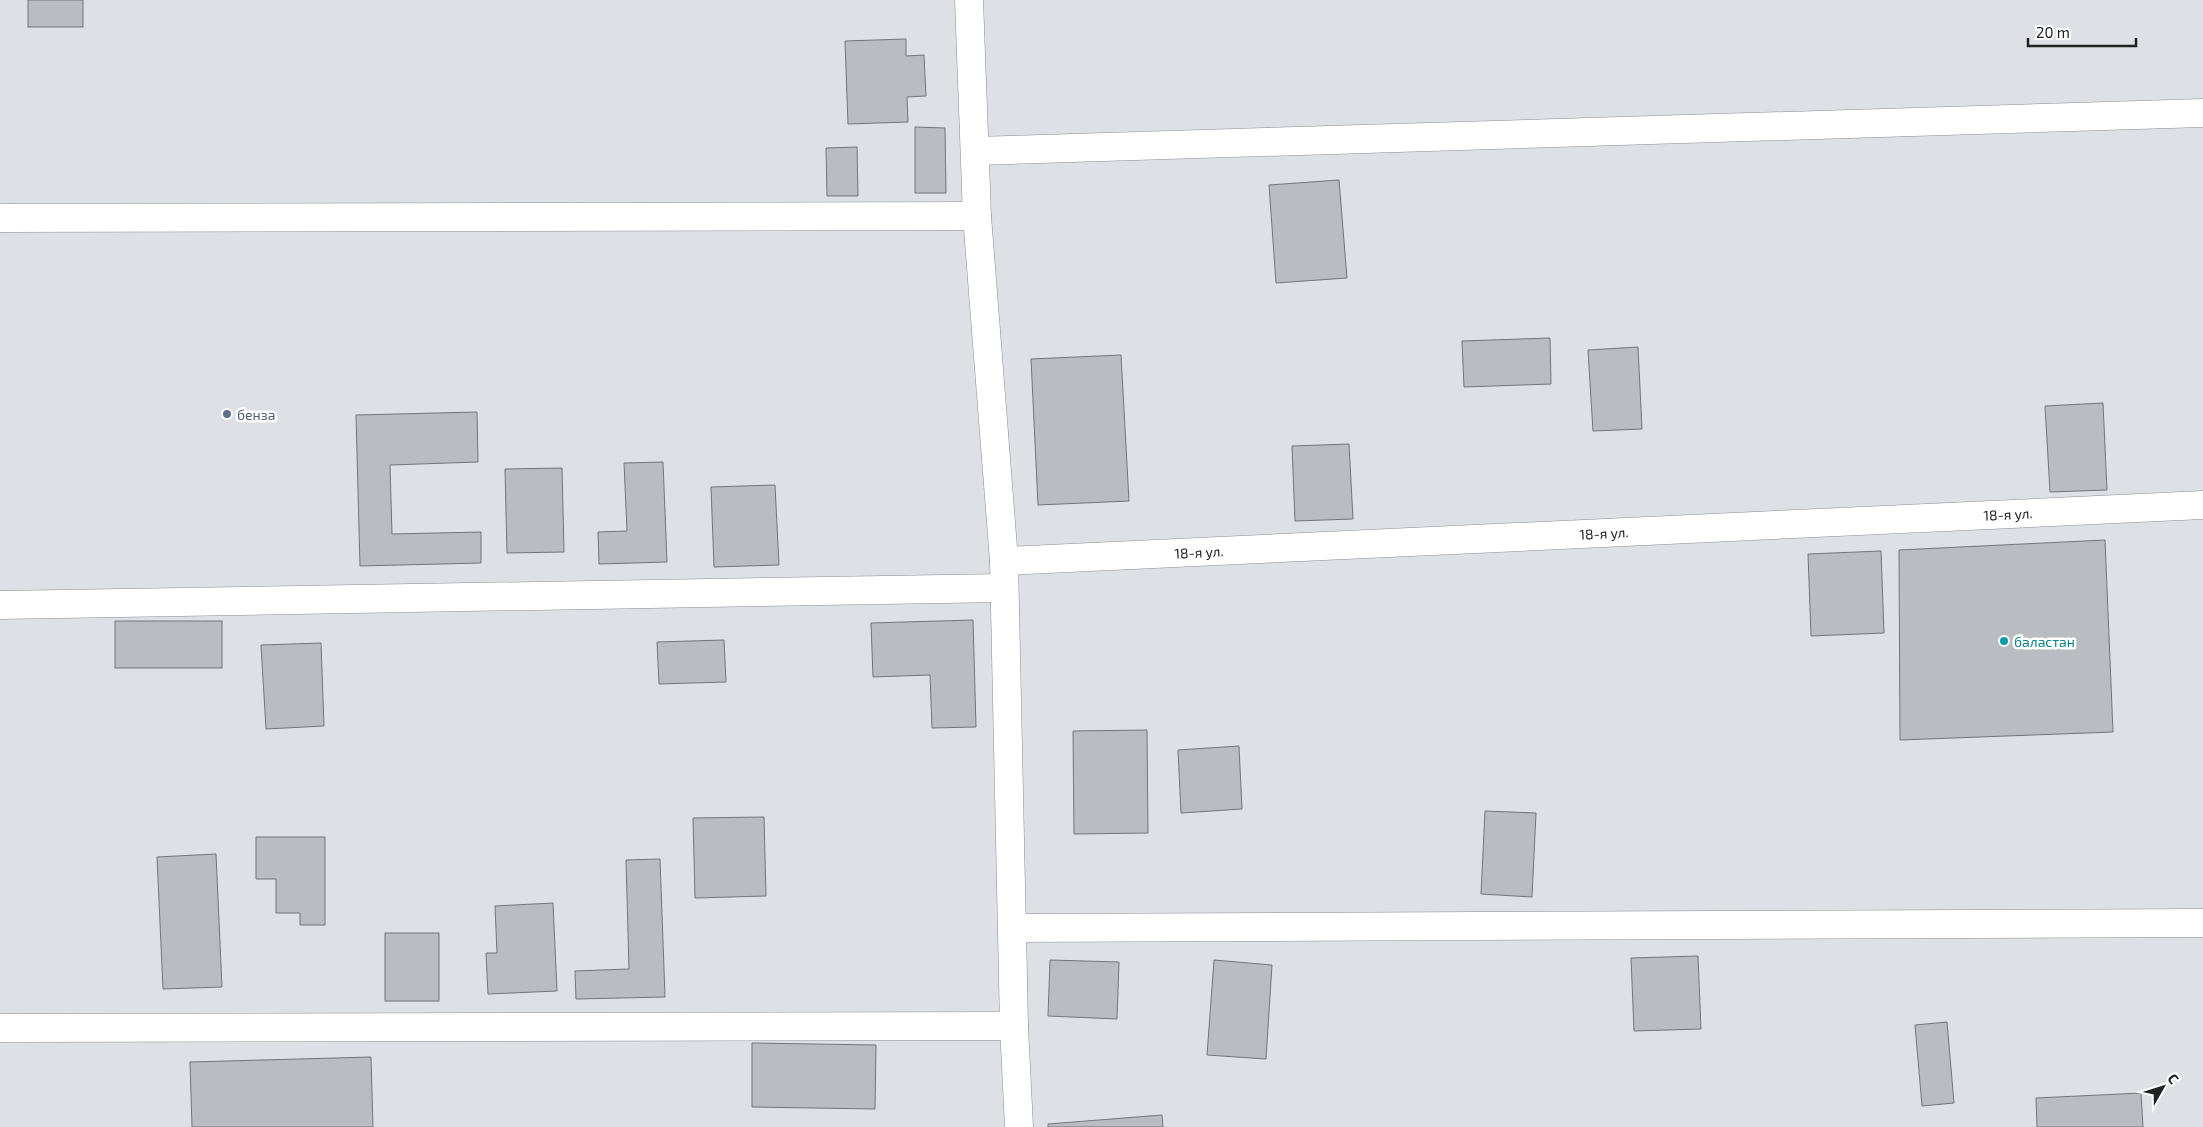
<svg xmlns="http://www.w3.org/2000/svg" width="2203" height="1127" viewBox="0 0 2203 1127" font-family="'Exo 2',sans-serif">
  <rect width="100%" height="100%" fill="#dde0e5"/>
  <g fill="#b9bcc1" stroke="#72757a">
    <rect x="28" y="0" width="55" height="27"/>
    <path d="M906 39V56L924 55 926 96 907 97 908 122 848 124 845 41Z"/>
    <path d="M915 127 945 128 946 193H915Z"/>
    <path d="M857 147 858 196H827L826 148Z"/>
    <path d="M1339 180 1347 278 1276 283 1269 185Z"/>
    <path d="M1550 338 1551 384 1464 387 1462 341Z"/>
    <path d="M1638 347 1642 429 1593 431 1588 350Z"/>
    <path d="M1121 355 1129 501 1038 505 1031 359Z"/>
    <path d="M2103 403 2107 490 2050 492 2045 406Z"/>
    <path d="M477 412 478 462 390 465 392 534 481 532V563L360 566 356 415Z"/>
    <path d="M1349 444 1353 519 1295 521 1292 446Z"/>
    <path d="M663 462 667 562 599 564 598 532 627 531 624 463Z"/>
    <path d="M562 468 564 552 507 553 505 469Z"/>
    <path d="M775 485 779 565 714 567 711 487Z"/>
    <path d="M2105 540 2113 732 1900 740 1899 550Z"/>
    <path d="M1881 551 1884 633 1811 636 1808 554Z"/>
    <path d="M973 620 976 727 932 728 930 675 873 677 871 623Z"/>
    <rect x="115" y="621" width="107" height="47"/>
    <path d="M724 640 726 682 659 684 657 642Z"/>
    <path d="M321 643 324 726 266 729 261 645Z"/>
    <path d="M1147 730 1148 833 1074 834 1073 731Z"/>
    <path d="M1239 746 1242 809 1181 813 1178 750Z"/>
    <path d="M1485 811 1536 813 1532 897 1481 894Z"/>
    <path d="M764 817 766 896 695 898 693 818Z"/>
    <path d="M256 837H325V925H300V913H276V879H256Z"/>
    <path d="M216 854 222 987 163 989 157 857Z"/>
    <path d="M660 859 665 997 576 999 575 971 629 969 626 860Z"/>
    <path d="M553 903 557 991 488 994 486 953H497L495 906Z"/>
    <rect x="385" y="933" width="54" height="68"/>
    <path d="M1698 956 1701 1029 1634 1031 1631 958Z"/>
    <path d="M1050 960 1119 962 1117 1019 1048 1016Z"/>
    <path d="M1214 960 1272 965 1266 1059 1207 1055Z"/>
    <path d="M1947 1022 1954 1103 1922 1106 1915 1025Z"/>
    <path d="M752 1043 876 1045 875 1109 752 1107Z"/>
    <path d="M371 1057 373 1127H192L190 1062Z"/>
    <path d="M2141 1093 2143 1127H2037L2036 1098Z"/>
    <path d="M1162 1115 1163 1127H1048V1124Z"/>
  </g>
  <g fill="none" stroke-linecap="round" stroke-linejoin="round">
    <defs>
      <g id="minor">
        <path d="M969 0 977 216 1004 561 1014 1026 1019 1127"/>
        <path d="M975 151 2203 113"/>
        <path d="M0 218 977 216"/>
        <path d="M1004 561 2203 505"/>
        <path d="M0 605 1004 588"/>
        <path d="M1013 928 2203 923"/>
        <path d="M0 1028 1014 1026"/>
      </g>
    </defs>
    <use href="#minor" stroke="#8a8d92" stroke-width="29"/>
    <use href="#minor" stroke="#fff" stroke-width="28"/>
  </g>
  <circle fill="#5c6f8a" stroke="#fff" stroke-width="2" cx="227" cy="414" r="5"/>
  <circle fill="#0f9aa8" stroke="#fff" stroke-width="2" cx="2004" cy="641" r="5"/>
  <g text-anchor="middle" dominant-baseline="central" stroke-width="5" stroke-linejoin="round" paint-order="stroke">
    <g font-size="14" fill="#4e5e75" stroke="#fff" text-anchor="start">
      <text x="237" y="414">бенза</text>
    </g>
    <g font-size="14" fill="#202123" stroke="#fff">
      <text transform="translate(2008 514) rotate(-3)">18-я ул.</text>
      <text transform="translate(1604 533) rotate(-3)">18-я ул.</text>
      <text transform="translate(1199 552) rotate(-3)">18-я ул.</text>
    </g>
    <g font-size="14" fill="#0d838f" stroke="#fff" text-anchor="start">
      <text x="2014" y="641">баластан</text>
    </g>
  </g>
  <g transform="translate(2163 1087) rotate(51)" stroke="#ffffff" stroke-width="4" paint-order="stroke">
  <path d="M0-4L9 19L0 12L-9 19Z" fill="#202123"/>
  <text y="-8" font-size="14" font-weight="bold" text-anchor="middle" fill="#202123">С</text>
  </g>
  <path d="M2028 38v8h108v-8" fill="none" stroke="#202123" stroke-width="2.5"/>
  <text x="2036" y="38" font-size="15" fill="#202123" stroke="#ffffff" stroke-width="4" paint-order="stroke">20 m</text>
</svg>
